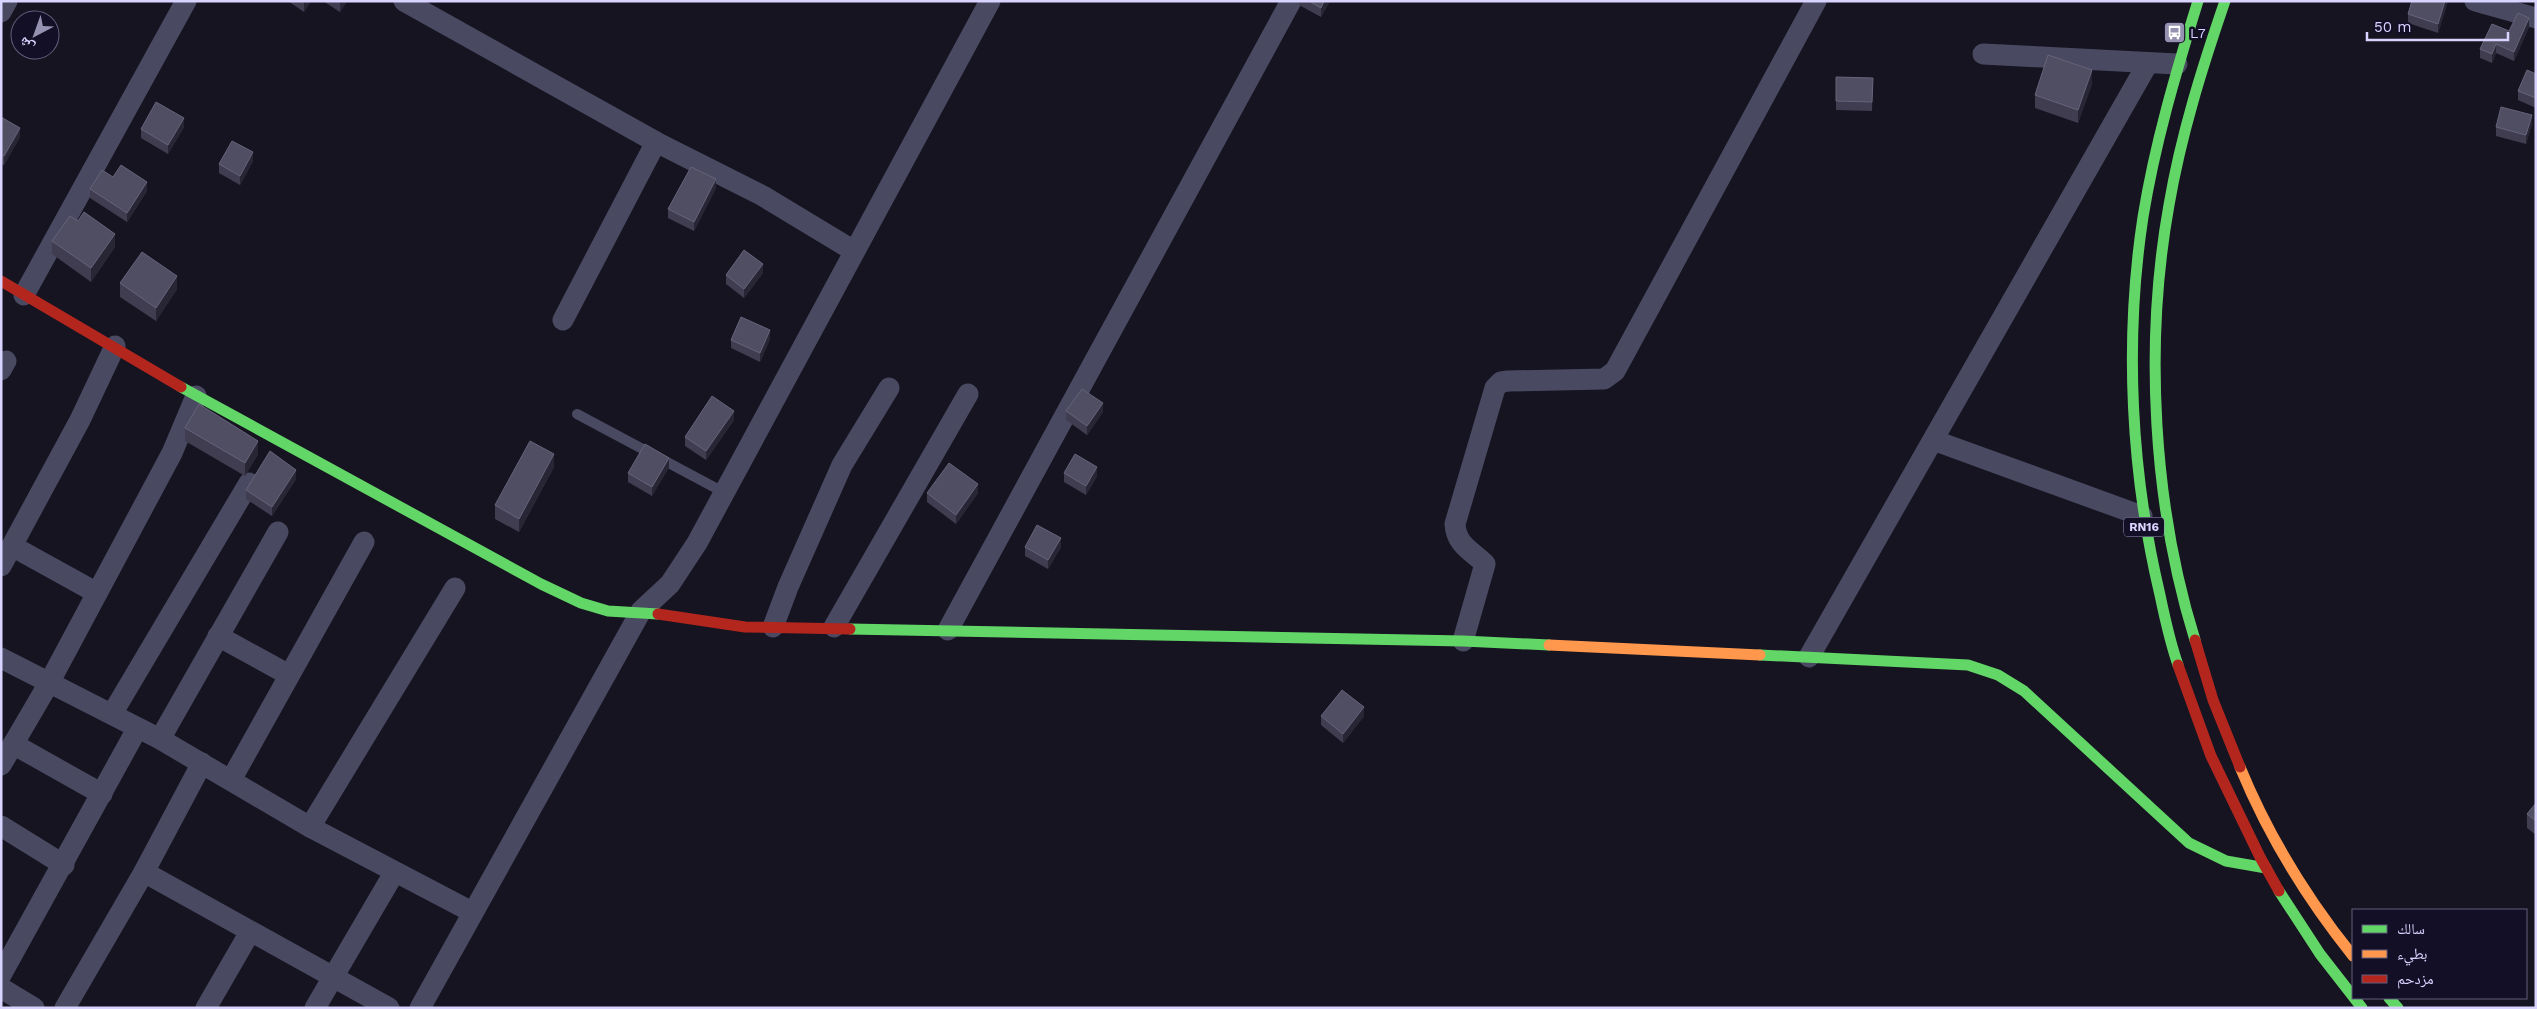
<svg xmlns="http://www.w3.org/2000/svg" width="2537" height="1009" viewBox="0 0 2537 1009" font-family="'Work Sans','Noto Naskh Arabic',sans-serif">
  <rect width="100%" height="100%" fill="#161421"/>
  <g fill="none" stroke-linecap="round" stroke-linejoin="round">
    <path stroke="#4a4962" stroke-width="10" d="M577 414 725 493"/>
    <g stroke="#4a4962" stroke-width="21">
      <path d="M404 1 656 142 763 196 854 251"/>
      <path d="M2475 1 2536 18"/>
      <path d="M1 12 7 1"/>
      <path d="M1983 54 2177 64"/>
      <path d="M24 295 186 1"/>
      <path d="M563 320 656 142"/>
      <path d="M1 370 6 361"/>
      <path d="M1933 440 2142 516"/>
      <path d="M12 546 97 593"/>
      <path d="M1 566 80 420 115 346"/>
      <path d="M773 627 788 587 842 465 889 388"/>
      <path d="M834 627 968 394"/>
      <path d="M948 630 1291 1"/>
      <path d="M218 636 289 675"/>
      <path d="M1463 641 1485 564C1472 551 1456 545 1455 524L1495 388 1501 382 1508 381 1604 379 1615 371 1816 1"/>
      <path d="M1809 657 2148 63"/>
      <path d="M1 658 160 739 310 827 472 912"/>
      <path d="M112 714 249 483"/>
      <path d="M160 739 278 532"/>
      <path d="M13 744 102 794"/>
      <path d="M1 765 49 683 172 453 196 396"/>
      <path d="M231 780 364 542"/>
      <path d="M1 826 64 865"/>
      <path d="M310 827 455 588"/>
      <path d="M144 872 389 1008"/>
      <path d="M1 975 137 729"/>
      <path d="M1 988 34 1008"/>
      <path d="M65 1008 144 872 202 763"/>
      <path d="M206 1008 250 932"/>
      <path d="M315 1008 394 873"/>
      <path d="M420 1008 641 611 670 584 697 543 990 1"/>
    </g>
    <g stroke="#63d668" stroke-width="11">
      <path d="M181 387 541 584 581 603 608 611 658 614"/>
      <path d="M850 629 1463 641 1549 645"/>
      <path d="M2195 640C2153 505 2144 344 2169 205 2181 135 2202 68 2225 1"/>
      <path d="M1760 655 1968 665 1998 675 2024 691 2189 843 2226 861 2266 868"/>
      <path d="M2178 665C2170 642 2165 619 2160 595 2131 473 2124 342 2143 217 2155 143 2176 72 2198 1"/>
      <path d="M2279 891 2320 954 2362 1008"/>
      <path d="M2389 998 2398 1008"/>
    </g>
    <g stroke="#ff974d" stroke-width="11">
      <path d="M1549 645 1760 655"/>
      <path d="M2240 767C2268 835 2308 900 2353 956"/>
    </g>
    <g stroke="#b3261e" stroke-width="11">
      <path d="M1 281 181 387"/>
      <path d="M658 614 745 627 850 629"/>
      <path d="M2195 640 2213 700 2240 767"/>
      <path d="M2178 665 2211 756 2260 857 2279 891"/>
    </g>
  </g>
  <g fill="#403d50">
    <path d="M288 1H311L304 12Z"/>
    <path d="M323 1H347L340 12Z"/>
    <path d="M1299 1H1330L1321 17 1299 5Z"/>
    <path d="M2412 1H2448L2438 33 2408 23V14Z"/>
    <path d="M2529 27 2514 61 2496 53 2492 63 2480 58V49L2509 31Z"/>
    <path d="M2536 74V108L2518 100V91Z"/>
    <path d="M1836 77 1873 78 1872 111 1836 110Z"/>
    <path d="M2092 84 2078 123 2035 108V95Z"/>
    <path d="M1 117 20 137 4 165 1 164Z"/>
    <path d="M2532 124 2526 144 2496 136V127Z"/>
    <path d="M184 127 168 154 141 138V129Z"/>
    <path d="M253 161 240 185 219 173V164Z"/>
    <path d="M716 188 694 231 668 218V209Z"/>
    <path d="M90 189 147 191 127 222 90 198Z"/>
    <path d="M52 241 115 247 91 282 52 254Z"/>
    <path d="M763 273 744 298 726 284V275Z"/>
    <path d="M120 283 177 289 156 321 120 297Z"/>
    <path d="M770 339 760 362 731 348V340Z"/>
    <path d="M1066 411 1103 412 1087 435 1066 420Z"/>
    <path d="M734 420 706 460 685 446V437Z"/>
    <path d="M185 428 258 454 245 476 185 441Z"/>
    <path d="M554 467 519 532 495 519V505Z"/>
    <path d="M669 467 652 496 628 482V473Z"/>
    <path d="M1064 473 1097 476 1086 495 1064 482Z"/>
    <path d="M296 479 272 516 246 499V490Z"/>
    <path d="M927 493H978L956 524 927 502Z"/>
    <path d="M1025 547H1061L1048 569 1025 556Z"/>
    <path d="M1321 716H1364L1343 743 1321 725Z"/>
    <path d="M2536 803V835L2527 828V814Z"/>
  </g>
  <g fill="#282635">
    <path d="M304 1H311L304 12Z"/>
    <path d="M340 1H347L340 12Z"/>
    <path d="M1324 1H1330L1321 17V8Z"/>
    <path d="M2445 1H2448L2438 33V24Z"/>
    <path d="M2529 18V27L2514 61V52Z"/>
    <path d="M2496 44V53L2492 63V54Z"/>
    <path d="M2092 70V84L2078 123V110Z"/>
    <path d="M2532 115V124L2526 144V135Z"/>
    <path d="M184 118V127L168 154V145Z"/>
    <path d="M20 128V137L4 165V156Z"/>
    <path d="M253 152V161L240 185V176Z"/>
    <path d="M716 179V188L694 231V222Z"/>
    <path d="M147 182V191L127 222V213Z"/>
    <path d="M115 234V247L91 282V268Z"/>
    <path d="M763 264V273L744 298V289Z"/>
    <path d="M177 276V289L156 321V308Z"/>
    <path d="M770 330V339L760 362V353Z"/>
    <path d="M1103 403V412L1087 435V426Z"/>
    <path d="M734 411V420L706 460V451Z"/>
    <path d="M258 441V454L245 476V463Z"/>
    <path d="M554 454V467L519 532V519Z"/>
    <path d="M669 458V467L652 496V487Z"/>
    <path d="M1097 467V476L1086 495V486Z"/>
    <path d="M296 470V479L272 516V507Z"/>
    <path d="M978 484V493L956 524V515Z"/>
    <path d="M1061 538V547L1048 569V560Z"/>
    <path d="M1364 707V716L1343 743V734Z"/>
  </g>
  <g fill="#504e63" stroke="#66637b">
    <path d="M1309 1H1324L1321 8Z"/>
    <path d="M2412 1H2445L2438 24 2408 14Z"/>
    <path d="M2518 13 2529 18 2514 52 2496 44 2492 54 2480 49 2492 24 2509 31Z"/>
    <path d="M2048 55 2092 70 2078 110 2035 95Z"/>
    <path d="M2527 70 2536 74V98L2518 91Z"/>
    <path d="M1836 77 1873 78 1872 102 1836 101Z"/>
    <path d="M156 102 184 118 168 145 141 129Z"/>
    <path d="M2501 107 2532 115 2526 135 2496 127Z"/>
    <path d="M1 117 20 128 4 156 1 155Z"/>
    <path d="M232 141 253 152 240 176 219 164Z"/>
    <path d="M121 165 147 182 127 213 90 189 102 170 113 177Z"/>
    <path d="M691 167 716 179 694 222 668 209Z"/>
    <path d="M84 212 115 234 91 268 52 241 70 216 78 221Z"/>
    <path d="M744 250 763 264 744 289 726 275Z"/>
    <path d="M142 252 177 276 156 308 120 283Z"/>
    <path d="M741 317 770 330 760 353 731 340Z"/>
    <path d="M1082 389 1103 403 1087 426 1066 411Z"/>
    <path d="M712 396 734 411 706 451 685 437Z"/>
    <path d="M199 404 258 441 245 463 185 428Z"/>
    <path d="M530 441 554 454 519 519 495 505Z"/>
    <path d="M645 444 669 458 652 487 628 473Z"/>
    <path d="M270 451 296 470 272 507 246 490Z"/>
    <path d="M1075 454 1097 467 1086 486 1064 473Z"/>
    <path d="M949 463 978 484 956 515 927 493Z"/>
    <path d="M1037 525 1061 538 1048 560 1025 547Z"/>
    <path d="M1342 690 1364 707 1343 734 1321 716Z"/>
    <path d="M2536 803V821L2527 814Z"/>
  </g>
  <defs>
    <symbol id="bus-square" viewBox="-11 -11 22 22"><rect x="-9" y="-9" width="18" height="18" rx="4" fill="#9591b1" stroke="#130f26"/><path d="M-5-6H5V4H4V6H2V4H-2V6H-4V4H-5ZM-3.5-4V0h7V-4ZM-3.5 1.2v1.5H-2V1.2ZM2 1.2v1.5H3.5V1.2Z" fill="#fff"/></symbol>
  </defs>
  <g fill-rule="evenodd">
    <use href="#bus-square" x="2162" y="20" width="25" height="25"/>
  </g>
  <g text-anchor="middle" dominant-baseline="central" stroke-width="5" stroke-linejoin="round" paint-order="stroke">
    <rect fill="#130f26" stroke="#9e99be" stroke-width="1" x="2124" y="517.5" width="40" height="19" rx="4"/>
    <g font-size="12" font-weight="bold" fill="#d9d4ff">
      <text x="2144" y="527">RN16</text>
    </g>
    <g font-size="14" fill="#d9d4ff" stroke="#130f26" text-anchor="start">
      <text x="2190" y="33">L7</text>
    </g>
  </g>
  <rect width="2537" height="1009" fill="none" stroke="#d9d4ff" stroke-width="5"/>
  <rect x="2352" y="909" width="175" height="90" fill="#130f26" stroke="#625e7d"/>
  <rect x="2362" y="925" width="25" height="8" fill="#63d668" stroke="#625e7d"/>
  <text x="2397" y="934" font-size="15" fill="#d9d4ff">سالك</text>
  <rect x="2362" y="950" width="25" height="8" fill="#ff974d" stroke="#625e7d"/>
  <text x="2397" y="959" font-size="15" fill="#d9d4ff">بطيء</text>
  <rect x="2362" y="975" width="25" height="8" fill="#b3261e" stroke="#625e7d"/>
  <text x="2397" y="984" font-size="15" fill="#d9d4ff">مزدحم</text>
  <g transform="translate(35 35) rotate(221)"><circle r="24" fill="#130f26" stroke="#625e7d"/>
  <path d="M0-4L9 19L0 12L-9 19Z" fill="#9591b1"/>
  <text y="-8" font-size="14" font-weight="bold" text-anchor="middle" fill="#d9d4ff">ش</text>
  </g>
  <path d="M2367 32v8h141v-8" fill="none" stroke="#d9d4ff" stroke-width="2.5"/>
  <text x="2374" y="32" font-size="15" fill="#d9d4ff" stroke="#130f26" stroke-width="4" paint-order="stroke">50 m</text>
</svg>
